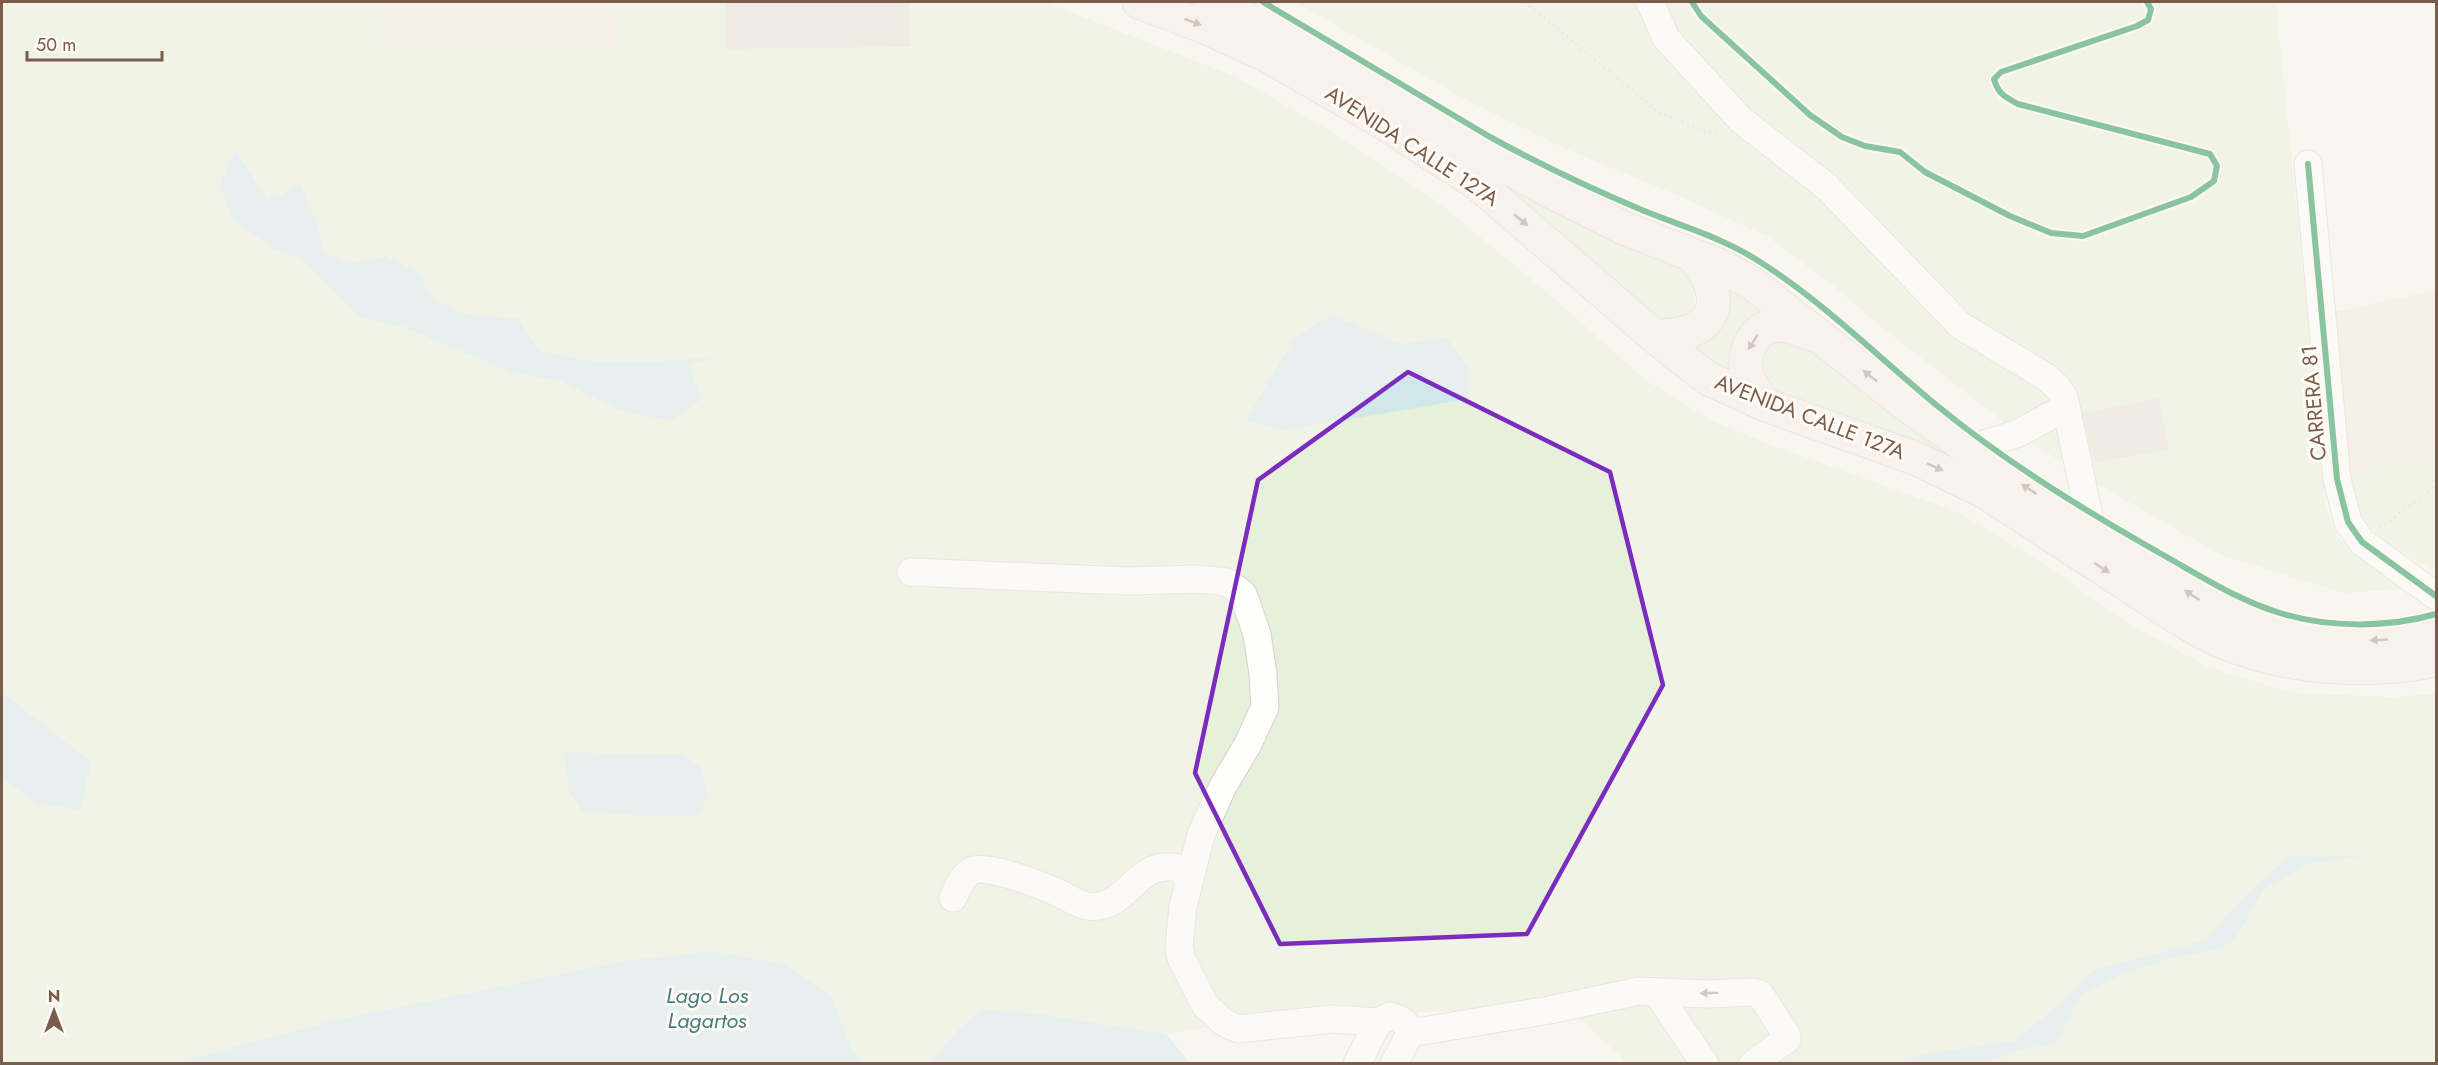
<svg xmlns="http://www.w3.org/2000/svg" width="2438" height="1065" viewBox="0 0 2438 1065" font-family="Jost,sans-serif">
  <rect width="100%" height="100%" fill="#f9f5f0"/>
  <g fill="#f2e8de">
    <path d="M382 2H617L616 50 381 45Z"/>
    <path d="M2436 290V455L2350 473 2335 312Z"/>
  </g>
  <g fill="#e7f0db">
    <path d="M2 2H382L381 45 616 49 617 2H726V48L911 47 909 2H1045L1236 77 1327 129 1434 199 1549 294 1647 381 1713 421 1768 444 1960 513 2038 560 2128 623 2208 667 2293 693 2393 697 2436 694V1063L1625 1064 1621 1057 1574 1013 1487 1010 1259 1018 1166 1034 1046 1015 981 1009 956 1032 929 1063H865L853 1052 831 994 625 961 335 1020 175 1063 2 1064Z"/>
    <path d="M1295 2H2276L2326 505 2337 535 2355 555 2404 589 2344 593 2221 555 2080 474 2030 442 1890 334 1836 288 1767 236 1672 193 1566 149 1463 98Z"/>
    <path d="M1297 56 1681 268C1694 284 1706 318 1673 320 1667 321 1660 319 1654 319Z"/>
    <path d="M1719 277 1779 316 1741 385 1678 344Z"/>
    <path d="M1795 336 1971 467 2339 656 1774 396 1763 385 1760 348 1768 340Z"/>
    <path d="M2436 455V572L2382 541 2361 514 2350 473Z"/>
  </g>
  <g fill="#d0e8ea">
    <path d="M235 150 267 200 282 195 300 184 319 229 324 253 350 264 385 256 417 272 432 298 467 315 519 319 539 351 589 361H661L717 357 689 364 702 399 670 421 620 410 560 381 511 372 404 327 359 317 301 258 275 250 233 219 219 185Z"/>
    <path d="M1332 315 1401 344 1447 338 1468 367V399L1285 430 1246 420 1295 337Z"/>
    <path d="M2 692 91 762 81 810 36 803 2 778Z"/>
    <path d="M564 752 682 755 702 768 708 796 697 816H642L582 811 569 791Z"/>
    <path d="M2290 856H2363L2310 863 2263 890 2234 941 2211 951 2177 956 2122 974 2080 996 2056 1044 2023 1049 1985 1063H1898L1923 1054 2015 1041 2057 1006 2094 970 2206 940 2242 898Z"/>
    <path d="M714 951 786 965 831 995 853 1052 865 1063H175L335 1020 625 961Z"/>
    <path d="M981 1009 1046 1015 1166 1034 1190 1063H929L956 1032Z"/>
  </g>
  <g fill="#e6ded7">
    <path d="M726 2H909L911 47 726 49Z"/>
    <path d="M2159 398 2169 449 2094 463 2083 413Z"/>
  </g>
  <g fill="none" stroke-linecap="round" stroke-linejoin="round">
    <defs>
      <g id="minor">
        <path d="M1650 2 1666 38 1741 120 1827 187 1961 326 2046 377 2058 388 2064 397 2092 530"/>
        <path d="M2308 164 2337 479 2348 522 2362 542 2436 596"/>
        <path d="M1969 449 2019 433 2066 407"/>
        <path d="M911 572 1127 581 1198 579 1227 582 1243 594 1257 634 1263 674 1265 707 1248 744 1222 788 1201 835 1183 907 1179 946 1181 958 1205 1005 1223 1022 1238 1029 1333 1019 1378 1022"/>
        <path d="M953 898C957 889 962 877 971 871 986 863 1038 884 1054 891 1065 895 1076 904 1087 906 1129 912 1133 858 1179 868L1190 880"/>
        <path d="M1657 993 1705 1064"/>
        <path d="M1410 1033 1550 1010 1639 991 1708 994 1753 992 1760 994 1786 1034 1787 1039 1753 1064"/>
        <path d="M1357 1064 1378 1022 1390 1016C1401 1019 1407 1022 1410 1033L1394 1064"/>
      </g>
      <g id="major">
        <path d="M1139 2 1207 28 1266 55 1379 120 1477 183 1654 336 1707 378 1766 405 1917 459 1985 492C2034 524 2082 555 2131 587 2160 606 2189 627 2221 641 2285 669 2368 674 2436 660"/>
        <path d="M1212 2 1284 36 1464 143 1552 192 1624 228 1721 266 1753 284 1903 402 1976 454 2200 600C2218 610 2235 620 2254 626 2313 645 2376 642 2436 632"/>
        <path d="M1654 336C1716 337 1731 301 1692 255"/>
        <path d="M1766 405C1759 396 1751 387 1748 377 1745 366 1745 354 1750 344 1765 317 1789 324 1813 335"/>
      </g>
    </defs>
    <use href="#minor" stroke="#d7d1cb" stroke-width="29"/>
    <use href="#major" stroke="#dad1cc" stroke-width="35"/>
    <g stroke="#dcd5d0" stroke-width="3" stroke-dasharray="1.5 4.5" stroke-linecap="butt">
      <path d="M1525 2 1658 112 1707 132 1721 130"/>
      <path d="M2380 528 2431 490 2436 473"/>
    </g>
    <use href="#minor" stroke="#fefefd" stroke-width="27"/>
    <use href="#major" stroke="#f3eee8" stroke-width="33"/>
    <defs>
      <g id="cycleway">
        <path d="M1263 2 1490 137C1539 164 1590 188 1642 210 1681 226 1721 237 1757 260 1824 302 1879 358 1940 408 2011 466 2092 515 2172 560 2207 580 2241 601 2280 613 2329 628 2387 628 2436 614"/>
        <path d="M1692 2 1701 16 1810 115 1842 137 1865 146 1900 152 1925 172 2010 216 2051 233 2083 236 2191 197 2214 181 2217 166 2210 154 2018 104C2005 97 1998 94 1994 79L2001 72 2137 26 2148 20 2151 9 2147 2"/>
        <path d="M2308 164 2337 479 2348 522 2362 542 2436 596"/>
      </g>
    </defs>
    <use href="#cycleway" stroke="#fffaf3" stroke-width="10"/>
    <use href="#cycleway" stroke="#00873e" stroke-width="6"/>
  </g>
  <defs><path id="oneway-solid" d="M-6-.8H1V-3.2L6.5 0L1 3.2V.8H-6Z" transform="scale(1.5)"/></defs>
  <g fill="#a48f83">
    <use href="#oneway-solid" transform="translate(1193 22) rotate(21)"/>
    <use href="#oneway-solid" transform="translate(1521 220) rotate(40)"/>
    <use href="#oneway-solid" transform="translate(1753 342) rotate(122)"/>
    <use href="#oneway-solid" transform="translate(1870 376) rotate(-142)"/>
    <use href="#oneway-solid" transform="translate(1935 467) rotate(25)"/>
    <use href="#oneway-solid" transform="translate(2029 489) rotate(-147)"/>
    <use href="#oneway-solid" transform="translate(2102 568) rotate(33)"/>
    <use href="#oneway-solid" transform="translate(2192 595) rotate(-147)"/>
    <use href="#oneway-solid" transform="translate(2379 640) rotate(177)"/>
  </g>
  <use fill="#a8958b" href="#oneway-solid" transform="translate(1709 993) rotate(179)"/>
  <path d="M0 0H2438V1065H0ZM1408 372 1610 472 1663 685 1527 934 1280 944 1195 773 1258 480Z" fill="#f9f5f0" fill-opacity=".55" fill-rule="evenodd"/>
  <path fill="none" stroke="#7b2cbf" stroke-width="4.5" stroke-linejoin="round" d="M1408 372 1610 472 1663 685 1527 934 1280 944 1195 773 1258 480Z"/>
  <g text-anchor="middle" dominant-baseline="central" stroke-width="6" stroke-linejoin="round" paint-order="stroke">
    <g font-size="21" fill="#7a5c4d" stroke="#fffaf3">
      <text transform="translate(1412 146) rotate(33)">AVENIDA CALLE 127A</text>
      <text transform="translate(2314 403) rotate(-95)">CARRERA 81</text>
      <text transform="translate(1810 417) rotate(21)">AVENIDA CALLE 127A</text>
    </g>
    <g font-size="22" font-style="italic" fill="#437c86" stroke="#fffaf3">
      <text x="707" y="995">Lago Los<tspan x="707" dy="25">Lagartos</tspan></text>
    </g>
  </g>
  <rect width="2438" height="1065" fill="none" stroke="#7a5c4d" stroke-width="6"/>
  <g transform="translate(54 1011)" stroke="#fffaf3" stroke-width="4.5" paint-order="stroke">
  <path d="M0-4.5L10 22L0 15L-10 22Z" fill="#7a5c4d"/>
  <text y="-9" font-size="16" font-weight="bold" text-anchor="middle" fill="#7a5c4d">N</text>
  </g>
  <path d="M27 51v9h135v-9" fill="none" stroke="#7a5c4d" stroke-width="3"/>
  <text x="36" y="51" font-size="18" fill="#7a5c4d" stroke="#fffaf3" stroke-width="4.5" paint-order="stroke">50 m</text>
</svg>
